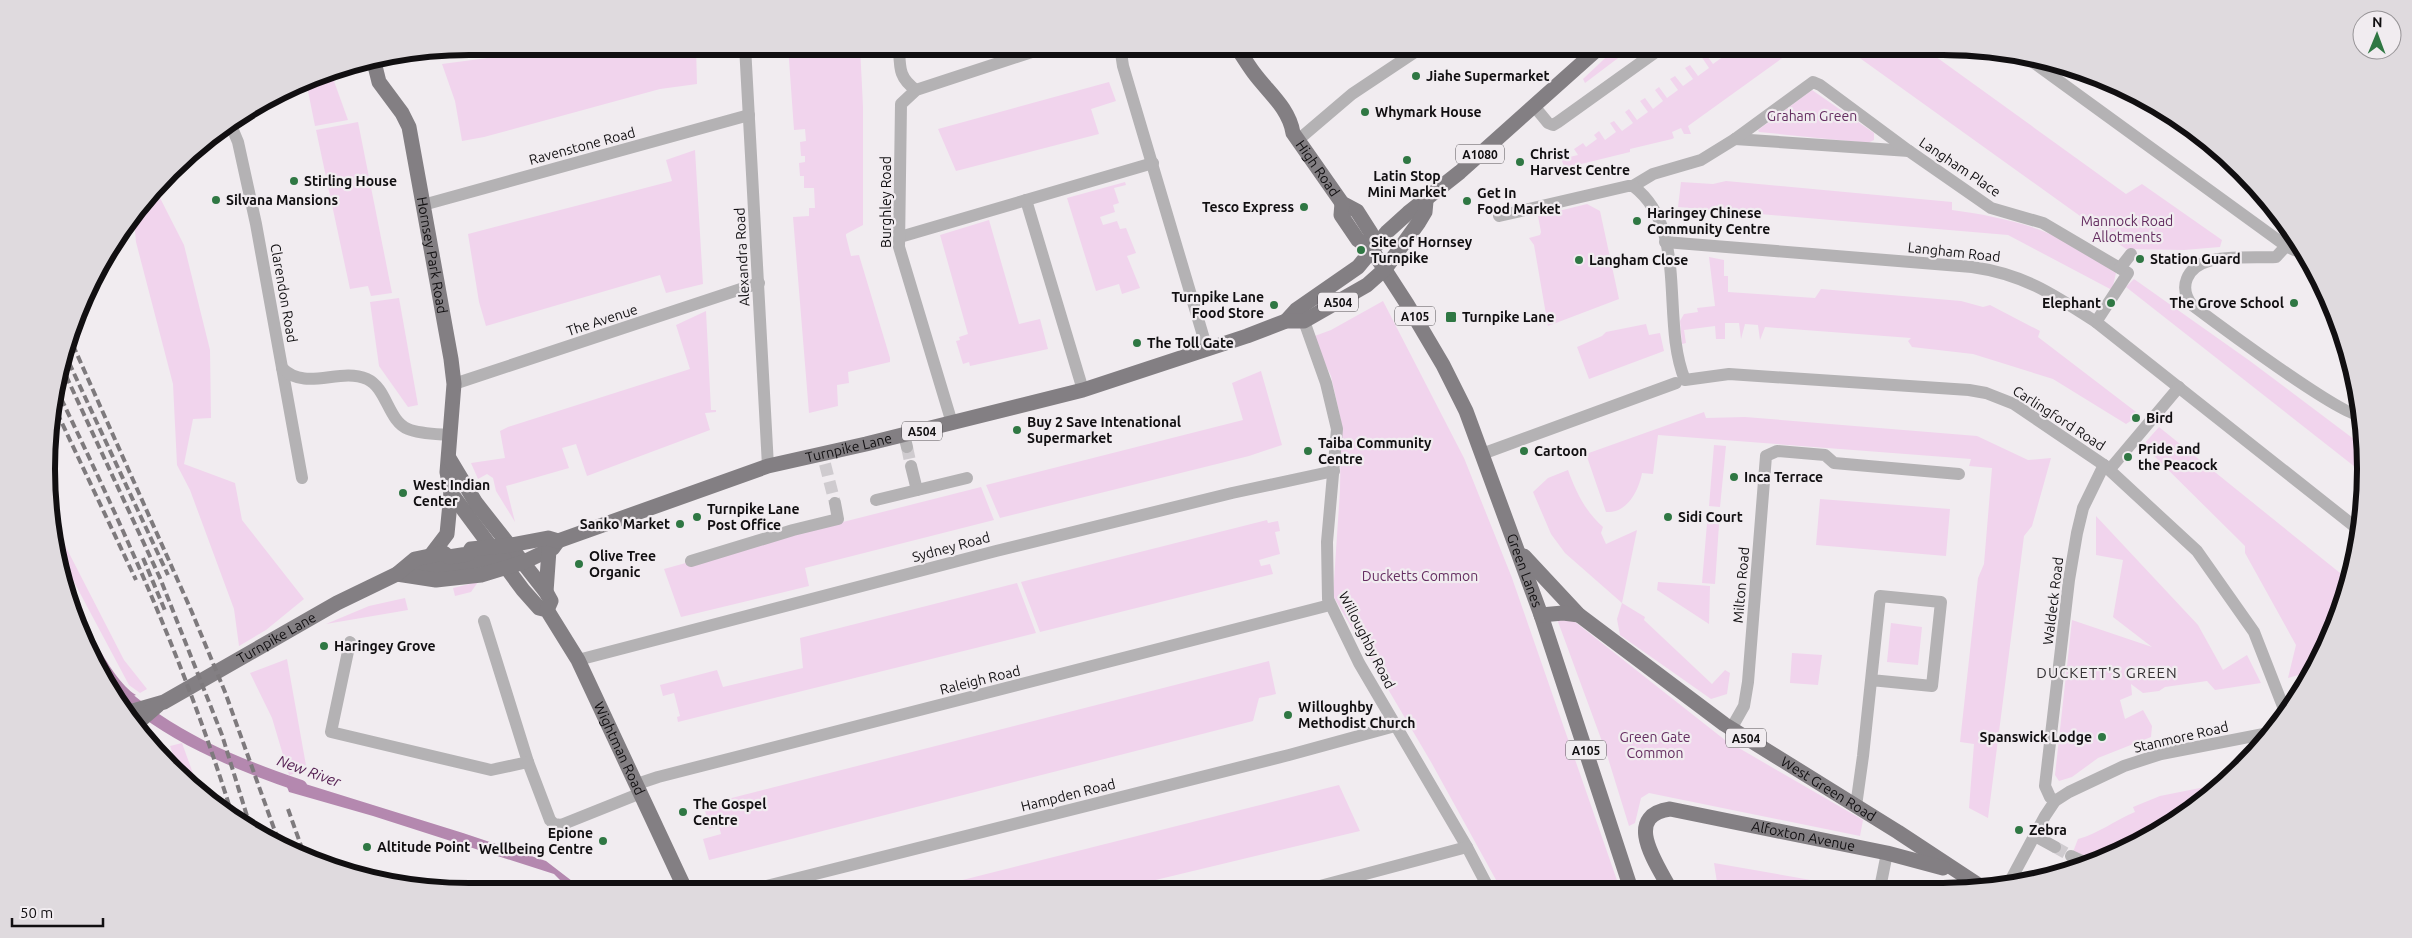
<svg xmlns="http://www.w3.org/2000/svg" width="2412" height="938" viewBox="0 0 2412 938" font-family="Ubuntu,sans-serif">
  <rect width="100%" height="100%" fill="#f1ecf0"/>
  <g fill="#f1d4ed">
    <path d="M579 46H696L697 84 660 89 484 137 462 141 455 101 442 64Z"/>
    <path d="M788 46H860L863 107V225L846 234V236L851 256 859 255 890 358V362L848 372 849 383 837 385 838 406 809 413 793 217 809 216V208H815L814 188H804V176H800L799 163 805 162V156H801L800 142 806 141 805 129 794 130Z"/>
    <path d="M1618 46H1634L1585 83 1583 79Z"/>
    <path d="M1717 46H1724L1729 53 1738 46H1788L1792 51 1688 126 1691 134H1684L1681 128 1672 132 1674 138 1672 139 1630 149V152L1565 168 1561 159 1578 155 1574 149 1583 143 1586 147 1597 139 1594 135 1599 131 1605 140 1616 132 1610 123 1614 121 1622 131 1633 123 1625 112 1629 109 1637 120 1648 112 1640 101 1645 98 1653 109 1663 101 1655 90 1659 87 1667 98 1678 90 1670 79 1675 76 1683 86 1693 79 1685 68 1690 65 1698 76 1709 68 1701 56 1705 53 1713 64 1724 56Z"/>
    <path d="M1843 46H1921L2126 194 2142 184 2222 240 2220 247 2184 250 2126 249Z"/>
    <path d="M330 70 348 120 315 126 306 81Z"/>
    <path d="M1109 82 1116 101 1091 109 1099 134 956 171 938 129Z"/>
    <path d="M1812 90 1874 133V140L1868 143 1759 132 1758 130Z"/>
    <path d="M2164 111 2201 134 2228 160 2164 115Z"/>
    <path d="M358 122 392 293 371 296 368 286 350 289 316 130Z"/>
    <path d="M695 150 703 284 666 293 660 275 486 326 479 302 468 234 672 181 666 160Z"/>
    <path d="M1726 181 1952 202V210C1989 215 2030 223 2063 240 2081 250 2098 262 2116 273L2112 290 2008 235 1678 207 1681 182 1713 184Z"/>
    <path d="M1125 182 1126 185 1114 188 1119 203 1113 205 1115 212 1100 217 1103 225 1117 221 1120 229 1126 228 1136 253 1127 256 1140 288 1122 294 1119 284 1096 291 1067 198Z"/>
    <path d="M157 192 184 245 210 350 211 418 193 419 184 464 235 483 242 520 304 599 266 630 239 646 234 609 190 490 177 465 173 384 136 242 134 220Z"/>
    <path d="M1587 204 1600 211 1619 299 1548 326 1534 245 1529 238 1540 235 1541 232 1538 216Z"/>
    <path d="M989 220 1019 324 1040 319 1048 349 970 366 969 362 963 364 956 341 960 340 959 337 968 334 940 235Z"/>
    <path d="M1709 257 1724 260V276H1728V292L1815 298 1821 289 1961 301 1983 307 1990 305 2040 331 2038 337 2140 415 2126 424 2053 379 1973 354 1912 347 1908 341 1911 338 1765 327 1760 340 1758 325 1745 324 1741 339 1739 323H1725V339H1716L1715 326 1684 330 1686 343 1682 344 1680 321 1684 314 1698 312 1697 308 1715 306Z"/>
    <path d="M2134 279 2250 361 2363 446 2364 474 2126 287Z"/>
    <path d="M399 298 418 405 408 407 379 366 370 302Z"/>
    <path d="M1383 301 1464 458 1512 578 1620 889H1501L1431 762 1333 596 1340 490 1341 421 1331 376 1312 337 1331 330Z"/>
    <path d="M706 311 711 410H716V412L705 413 710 430 587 476 576 444 562 448 569 468 506 486 515 522 496 491 493 478 487 474 478 479 471 463 505 458 500 431 508 427 690 369 676 325Z"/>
    <path d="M1646 324 1649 335 1660 333 1664 351 1589 379 1577 347 1602 336 1606 332Z"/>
    <path d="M1261 371 1282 445 1249 456 1000 518 986 485 1243 420 1232 383Z"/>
    <path d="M1704 412 1706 418 1745 417 1977 436 2028 460 2051 458 2032 526 2024 536 1988 818 1969 808 1974 744 1960 742 1978 578 1984 564 1992 468 1969 466 1971 459 1658 435 1653 474 1642 473C1639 490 1627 514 1606 512L1586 454Z"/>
    <path d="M2159 427 2350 581 2309 672 2288 678 2296 645 2245 553V546L2143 445Z"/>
    <path d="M1714 445 1726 446 1720 507 1709 506Z"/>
    <path d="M1568 470C1576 492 1585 511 1603 527L1601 533 1606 544 1637 530 1622 603 1645 617 1644 620 1712 684 1725 670 1730 673 1727 694 1711 699 1620 635 1617 619 1622 603 1565 553 1551 534 1533 492 1548 478Z"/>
    <path d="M981 487 994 520 805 568 809 586 681 617 664 569 819 526 839 523Z"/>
    <path d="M1820 499 1950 509 1946 556 1816 545Z"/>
    <path d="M2096 516 2198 625 2223 670 2247 655 2261 683 2215 690 2207 681 2165 687 2159 691 2143 693 2131 684 2132 695 2120 700 2125 719 2143 710 2152 726 2151 737 2098 758 2072 777 2059 781 2055 775 2072 620 2152 647 2113 617 2123 560 2096 555Z"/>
    <path d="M1267 520 1268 523 1278 521 1280 531 1275 532 1280 554 1259 560 1261 566 1270 564 1273 574 1040 632 1021 582Z"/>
    <path d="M1707 523 1719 524 1715 584 1702 583Z"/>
    <path d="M54 524 124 660 147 689 140 693 129 685 57 550 54 552Z"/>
    <path d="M478 582 471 592 455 596 453 588Z"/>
    <path d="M1658 582 1710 586 1709 624 1657 590Z"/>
    <path d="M1017 583 1036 633 678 722 677 717 680 716 674 693 663 696 660 685 717 670 723 687 803 668 800 638Z"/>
    <path d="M405 598 408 610 326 624 369 606Z"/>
    <path d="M1570 618 1725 740 1863 820 1860 836 1649 793 1641 798 1635 823 1629 826 1607 755 1557 619Z"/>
    <path d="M1891 623 1922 627 1918 665 1887 662Z"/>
    <path d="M1792 653 1822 655 1818 685 1790 683Z"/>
    <path d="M287 659 307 771 289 775 272 718 250 673Z"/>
    <path d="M1269 661 1276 694 1259 698 1253 721 709 860 703 839 721 834 719 826 709 829 704 805Z"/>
    <path d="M182 743 199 790 178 769 170 746Z"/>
    <path d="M2225 783 2152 833 2149 832 2150 835 2132 847 2130 843 2125 846 2119 840 2107 851 2110 854 2090 860 2073 852 2078 839C2098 834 2115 820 2135 812L2133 807 2160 796Z"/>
    <path d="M1339 785 1360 831 1114 890 919 891Z"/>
    <path d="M1714 863 1856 888 1718 889Z"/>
  </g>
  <g fill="#b488af">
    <path d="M61 575C78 606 108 678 136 695L117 702 79 631Z"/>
    <path d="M283 777 463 833 546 861 585 891 572 892 554 874 373 816 289 792Z"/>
  </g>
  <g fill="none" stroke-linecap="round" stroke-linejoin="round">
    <path stroke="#b488af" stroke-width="12" d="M115 687C168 736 233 763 301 786"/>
    <g stroke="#cfcbcf" stroke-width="12" stroke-dasharray="12 6" stroke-linecap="butt">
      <path d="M907 447 911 466"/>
      <path d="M825 464 835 503"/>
      <path d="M2055 847 2071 856"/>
    </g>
    <g stroke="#b4b2b4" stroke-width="12">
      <path d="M745 46 768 466"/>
      <path d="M899 46C900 67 898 77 916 90"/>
      <path d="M1120 46 1123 66 1207 349"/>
      <path d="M2026 57 2286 246 2294 250 2305 252"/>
      <path d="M1534 106 1548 123 1553 125 1558 122 1664 46"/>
      <path d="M230 123 238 142 256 224 302 478"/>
      <path d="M1735 139 1909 151"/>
      <path d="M1298 140 1352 94 1424 46"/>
      <path d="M1633 186 1653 174 1701 160 1735 139 1813 82 1820 85 1909 151 1991 208 2043 223 2128 273 2096 322"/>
      <path d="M1026 200 1083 390"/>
      <path d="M423 205 749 115"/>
      <path d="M1499 216 1628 186H1633C1690 229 1660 320 1685 380L1729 374 1969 390 1986 393 2014 404 2104 465 2197 551 2254 632 2286 714"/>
      <path d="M900 237 1153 163"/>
      <path d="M1665 242 1972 267C2023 274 2053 294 2096 322L2359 530"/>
      <path d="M2286 246 2276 257C2258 258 2225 256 2209 261 2187 267 2178 287 2192 305 2216 323 2342 417 2362 416"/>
      <path d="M2120 268 2131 254"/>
      <path d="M1304 321 1326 383 1337 429 1327 542 1328 599 1359 663 1467 847 1489 889"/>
      <path d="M282 368C306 392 339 367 367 379 387 388 388 421 408 429 420 434 437 434 450 435"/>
      <path d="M454 384 759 283"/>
      <path d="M952 423 899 247 901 104 916 90 1050 46"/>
      <path d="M904 435 907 447"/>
      <path d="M1482 454 1676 383"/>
      <path d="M911 466 917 490"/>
      <path d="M2110 469 2179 387"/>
      <path d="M876 500 967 478"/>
      <path d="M691 561 793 530 838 519 835 503"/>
      <path d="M484 621 528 762"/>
      <path d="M350 642 331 732 491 770 528 762 550 820 554 824 561 825 641 793"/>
      <path d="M578 660 996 551 1232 493 1334 471"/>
      <path d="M1731 729 1744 706 1748 682 1766 456 1777 451 1825 455 1834 463 1959 474"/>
      <path d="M637 784 658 777 1330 605"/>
      <path d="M2055 801 2050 797 2045 786 2069 580 2077 533 2083 508 2104 465"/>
      <path d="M1856 806 1863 756 1880 596 1941 602 1932 686 1871 680"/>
      <path d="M2035 836 2055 847"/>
      <path d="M2071 856 2084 862"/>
      <path d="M2008 885 2045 816 2055 801 2069 792 2124 766 2161 754 2269 733"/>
      <path d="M1880 888 1887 853"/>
      <path d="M1305 890 1467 847"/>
      <path d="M747 891 1289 755 1395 726"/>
    </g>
    <g stroke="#837f83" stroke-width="15">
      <path id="s1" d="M1236 46C1242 55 1248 65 1254 73 1268 92 1289 108 1293 133L1342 203 1357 211 1371 233 1372 250"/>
      <path id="s2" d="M374 62 379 82 402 113 409 127 451 359 454 384 447 472 451 493 523 590 539 608 547 610 578 660 686 891"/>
      <path id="s3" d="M1342 203 1341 215 1358 240 1372 250 1407 304 1443 365 1466 411 1541 615 1631 889"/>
      <path d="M1286 321 1296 310 1358 267 1387 232 1408 213 1460 172 1601 46"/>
      <path d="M449 458 476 503 546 592 551 601 547 610"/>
      <path d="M431 555 447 534 451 493"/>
      <path id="s4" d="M1524 556 1579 615 1724 724 1898 832 1983 888"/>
      <path d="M411 563 434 568 488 559 505 560"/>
      <path d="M397 574 436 580 481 575 524 562 553 548 558 541"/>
      <path d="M546 592 549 550"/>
      <path d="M1541 615 1563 613 1579 615"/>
      <path id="s5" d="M126 713 164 702 337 603 397 574 415 559 444 553 449 557 468 554 471 549 511 545 548 538 558 541 768 466 866 444 1083 390 1247 336 1286 321H1304L1367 285 1385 269 1419 222 1425 212 1426 201"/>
      <path d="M136 724 158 705"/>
      <path id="s6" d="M1670 889C1657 864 1622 816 1670 809L1887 853 1943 868"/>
    </g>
    <g stroke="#7e7a7d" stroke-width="4" stroke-dasharray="8 4" stroke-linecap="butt">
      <path d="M68 334 191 610 225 692 281 848"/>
      <path d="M64 352 168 575"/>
      <path d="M61 365 160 578 222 735 251 829"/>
      <path d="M56 388C123 527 188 669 233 818"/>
      <path d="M52 402 136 580"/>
      <path d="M143 558 166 613"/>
      <path d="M288 809 305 857"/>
    </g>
  </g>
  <g fill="#2f7743" stroke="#f1ecf0" stroke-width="2">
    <circle cx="1416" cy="76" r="5"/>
    <circle cx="1365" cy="112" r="5"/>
    <circle cx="1407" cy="160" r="5"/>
    <circle cx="1520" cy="162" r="5"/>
    <circle cx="294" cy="181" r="5"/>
    <circle cx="216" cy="200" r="5"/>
    <circle cx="1467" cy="201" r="5"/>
    <circle cx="1304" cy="207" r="5"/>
    <circle cx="1637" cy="221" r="5"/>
    <circle cx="1361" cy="250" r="5"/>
    <circle cx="2140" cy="259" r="5"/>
    <circle cx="1579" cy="260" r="5"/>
    <circle cx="2111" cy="303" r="5"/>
    <circle cx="2294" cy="303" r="5"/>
    <circle cx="1274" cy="305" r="5"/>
    <rect x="1445" y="311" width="12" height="12" rx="2.5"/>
    <circle cx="1137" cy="343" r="5"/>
    <circle cx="2136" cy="418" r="5"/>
    <circle cx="1017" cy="430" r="5"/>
    <circle cx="1308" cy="451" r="5"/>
    <circle cx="1524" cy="451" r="5"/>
    <circle cx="2128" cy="457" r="5"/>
    <circle cx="1734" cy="477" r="5"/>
    <circle cx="403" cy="493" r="5"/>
    <circle cx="697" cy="517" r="5"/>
    <circle cx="1668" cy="517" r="5"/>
    <circle cx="680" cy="524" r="5"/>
    <circle cx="579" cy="564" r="5"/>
    <circle cx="324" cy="646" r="5"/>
    <circle cx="1288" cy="715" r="5"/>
    <circle cx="2102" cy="737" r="5"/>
    <circle cx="683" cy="812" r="5"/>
    <circle cx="2019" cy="830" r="5"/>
    <circle cx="603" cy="841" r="5"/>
    <circle cx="367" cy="847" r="5"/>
  </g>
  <g text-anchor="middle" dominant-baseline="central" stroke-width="4.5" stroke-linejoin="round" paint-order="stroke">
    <g fill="#f1ecf0" stroke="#545154" stroke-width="1">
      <rect x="1456" y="144.5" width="48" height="19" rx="4"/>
      <rect x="1318" y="292.5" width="40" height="19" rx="4"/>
      <rect x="1395" y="306.5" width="40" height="19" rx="4"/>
      <rect x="902" y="421.5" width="40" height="19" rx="4"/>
      <rect x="1726" y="728.5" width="40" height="19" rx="4"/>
      <rect x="1566" y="740.5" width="40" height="19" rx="4"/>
    </g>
    <g font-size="12" font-weight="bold" fill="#110f11">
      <text x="1480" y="154">A1080</text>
      <text x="1338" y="302">A504</text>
      <text x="1415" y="316">A105</text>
      <text x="922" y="431">A504</text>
      <text x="1746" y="738">A504</text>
      <text x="1586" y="750">A105</text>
    </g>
    <g font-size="14" font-weight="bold" fill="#110f11" stroke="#f1ecf0" text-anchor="start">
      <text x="1426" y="76">Jiahe Supermarket</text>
      <text x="1375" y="112">Whymark House</text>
      <text x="1530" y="154">Christ<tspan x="1530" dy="16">Harvest Centre</tspan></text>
      <text x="1407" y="176" text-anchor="middle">Latin Stop<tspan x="1407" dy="16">Mini Market</tspan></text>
      <text x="304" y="181">Stirling House</text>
      <text x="1477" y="193">Get In<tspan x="1477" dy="16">Food Market</tspan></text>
      <text x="226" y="200">Silvana Mansions</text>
      <text x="1294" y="207" text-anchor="end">Tesco Express</text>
      <text x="1647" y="213">Haringey Chinese<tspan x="1647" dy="16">Community Centre</tspan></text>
      <text x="1371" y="242">Site of Hornsey<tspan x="1371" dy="16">Turnpike</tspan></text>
      <text x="2150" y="259">Station Guard</text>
      <text x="1589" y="260">Langham Close</text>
      <text x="1264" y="297" text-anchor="end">Turnpike Lane<tspan x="1264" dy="16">Food Store</tspan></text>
      <text x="2101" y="303" text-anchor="end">Elephant</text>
      <text x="2284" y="303" text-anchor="end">The Grove School</text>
      <text x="1462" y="317">Turnpike Lane</text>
      <text x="1147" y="343">The Toll Gate</text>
      <text x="2146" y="418">Bird</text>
      <text x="1027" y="422">Buy 2 Save Intenational<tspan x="1027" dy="16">Supermarket</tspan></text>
      <text x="1318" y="443">Taiba Community<tspan x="1318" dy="16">Centre</tspan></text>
      <text x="2138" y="449">Pride and<tspan x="2138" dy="16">the Peacock</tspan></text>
      <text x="1534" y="451">Cartoon</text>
      <text x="1744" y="477">Inca Terrace</text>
      <text x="413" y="485">West Indian<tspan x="413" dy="16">Center</tspan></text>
      <text x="707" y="509">Turnpike Lane<tspan x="707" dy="16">Post Office</tspan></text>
      <text x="1678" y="517">Sidi Court</text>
      <text x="670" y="524" text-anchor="end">Sanko Market</text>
      <text x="589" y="556">Olive Tree<tspan x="589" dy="16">Organic</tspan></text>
      <text x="334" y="646">Haringey Grove</text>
      <text x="1298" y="707">Willoughby<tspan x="1298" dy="16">Methodist Church</tspan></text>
      <text x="2092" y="737" text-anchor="end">Spanswick Lodge</text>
      <text x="693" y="804">The Gospel<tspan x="693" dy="16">Centre</tspan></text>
      <text x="2029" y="830">Zebra</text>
      <text x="593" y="833" text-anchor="end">Epione<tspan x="593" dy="16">Wellbeing Centre</tspan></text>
      <text x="377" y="847">Altitude Point</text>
    </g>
    <g font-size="14" fill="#642d60" stroke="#f1ecf0">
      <text x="1812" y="116">Graham Green</text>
      <text x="2127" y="221">Mannock Road<tspan x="2127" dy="16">Allotments</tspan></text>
      <text x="1420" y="576">Ducketts Common</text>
      <text x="1655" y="737">Green Gate<tspan x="1655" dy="16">Common</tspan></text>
    </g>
    <g font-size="14" fill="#110f11" stroke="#f1ecf0">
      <text transform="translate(582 146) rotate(-15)">Ravenstone Road</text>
      <text transform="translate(1960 167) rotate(34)">Langham Place</text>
      <text stroke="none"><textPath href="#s1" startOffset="148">High Road</textPath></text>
      <text transform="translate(886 202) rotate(-90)">Burghley Road</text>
      <text transform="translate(1954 252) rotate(6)">Langham Road</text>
      <text stroke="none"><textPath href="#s2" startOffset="205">Hornsey Park Road</textPath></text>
      <text transform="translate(742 257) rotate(-93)">Alexandra Road</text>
      <text transform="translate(284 293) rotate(80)">Clarendon Road</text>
      <text transform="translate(602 320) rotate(-18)">The Avenue</text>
      <text transform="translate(2059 418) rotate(33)">Carlingford Road</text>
      <text stroke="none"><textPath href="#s5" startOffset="784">Turnpike Lane</textPath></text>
      <text transform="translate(951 547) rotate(-15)">Sydney Road</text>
      <text stroke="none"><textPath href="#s3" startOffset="416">Green Lanes</textPath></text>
      <text transform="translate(1741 585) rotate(-85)">Milton Road</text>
      <text transform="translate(2053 601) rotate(-83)">Waldeck Road</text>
      <text stroke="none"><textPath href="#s5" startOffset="169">Turnpike Lane</textPath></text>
      <text transform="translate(1367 640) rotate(63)">Willoughby Road</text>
      <text transform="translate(980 680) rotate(-14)">Raleigh Road</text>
      <text transform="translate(2181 737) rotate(-13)">Stanmore Road</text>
      <text stroke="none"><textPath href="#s2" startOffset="755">Wightman Road</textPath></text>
      <text stroke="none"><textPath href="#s4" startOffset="385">West Green Road</textPath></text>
      <text transform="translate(1068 795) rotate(-14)">Hampden Road</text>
      <text stroke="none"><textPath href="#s6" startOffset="236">Alfoxton Avenue</textPath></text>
    </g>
    <g font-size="15" letter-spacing="1" fill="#363235" stroke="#f1ecf0">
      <text x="2107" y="672">DUCKETT'S GREEN</text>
    </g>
    <g font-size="15" font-style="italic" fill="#572254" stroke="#f1ecf0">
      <text transform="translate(309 771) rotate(20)">New River</text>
    </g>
  </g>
  <path d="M0 0H2412V938H0ZM469 55H1943A414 414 0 0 1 2357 469V469A414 414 0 0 1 1943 883H469A414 414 0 0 1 55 469V469A414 414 0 0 1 469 55Z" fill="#dfdade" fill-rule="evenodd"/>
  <path fill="none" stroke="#110f11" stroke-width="6" d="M469 55H1943A414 414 0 0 1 2357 469V469A414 414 0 0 1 1943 883H469A414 414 0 0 1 55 469V469A414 414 0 0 1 469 55Z"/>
  <g transform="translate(2377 35) rotate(1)"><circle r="24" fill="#f1ecf0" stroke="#979497"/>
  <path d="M0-4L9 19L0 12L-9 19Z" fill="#2f7743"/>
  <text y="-8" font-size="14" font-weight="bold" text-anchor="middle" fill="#110f11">N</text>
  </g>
  <path d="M12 918v8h91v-8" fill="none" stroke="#110f11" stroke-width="2.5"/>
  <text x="20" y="918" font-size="15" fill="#110f11" stroke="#f1ecf0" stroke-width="4" paint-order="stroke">50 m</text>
</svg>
